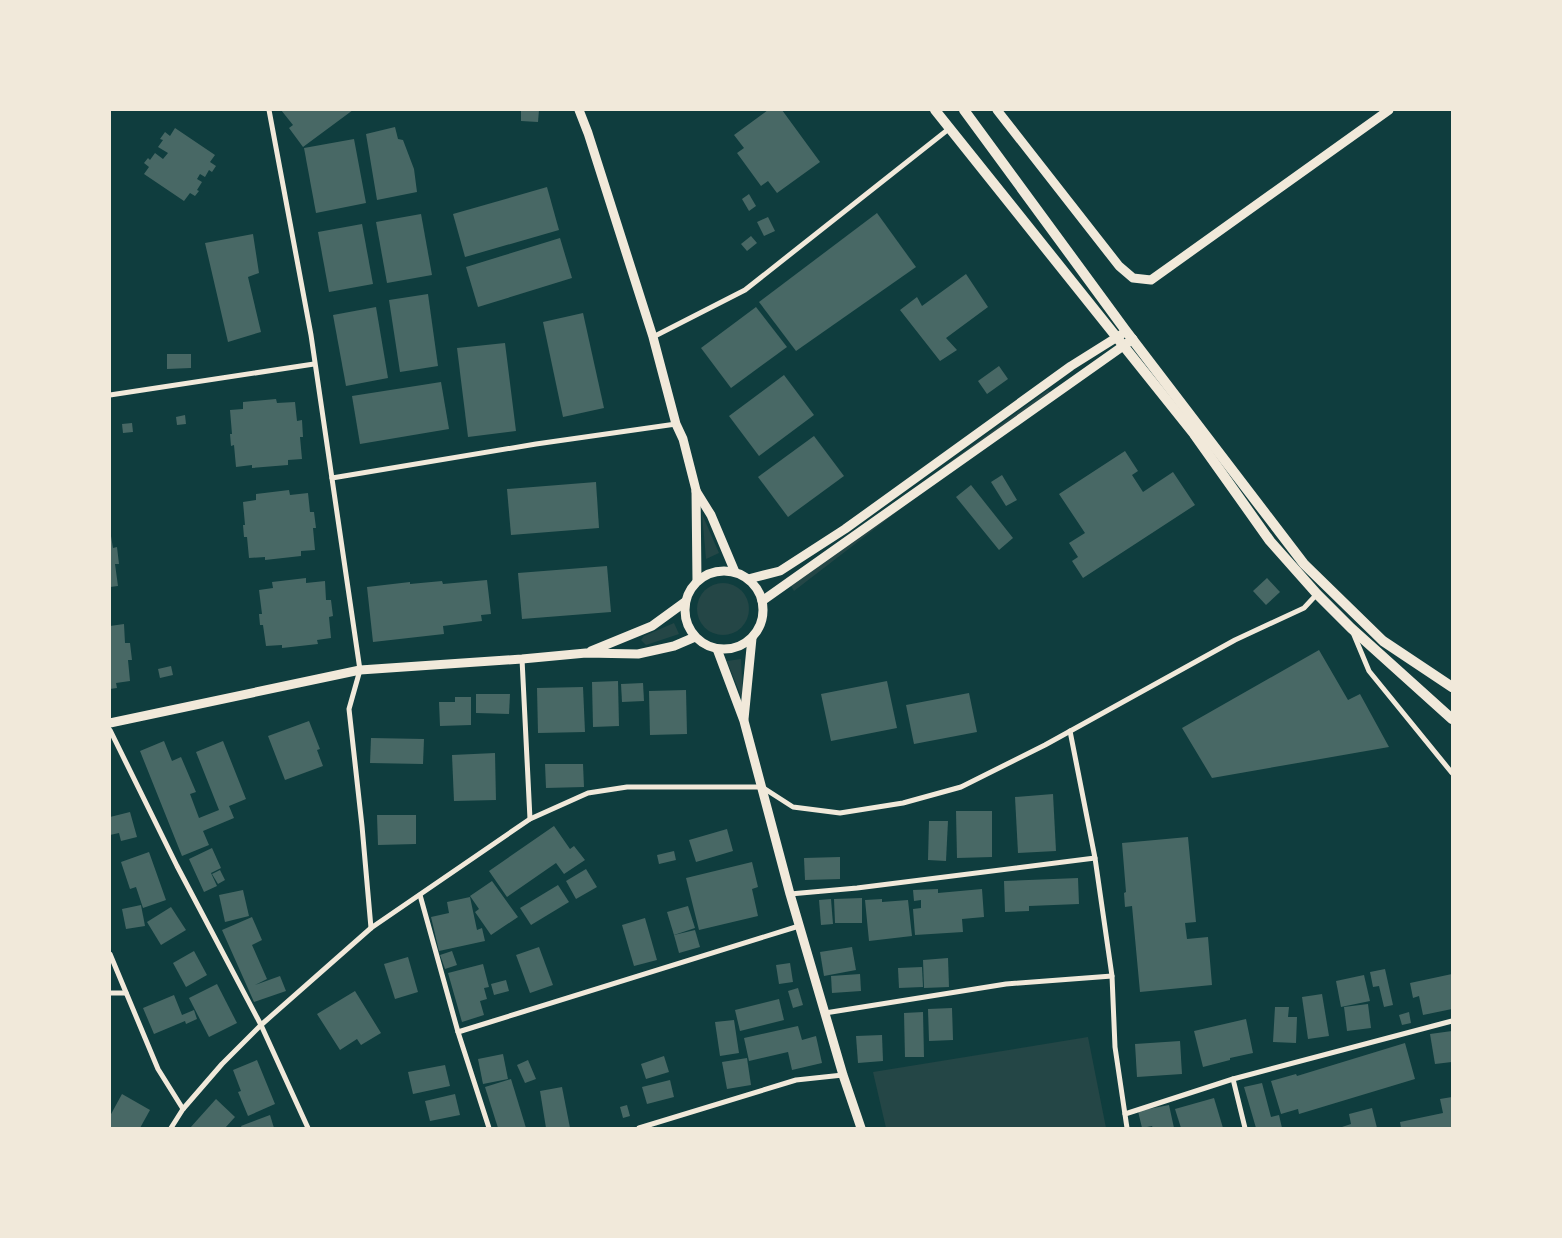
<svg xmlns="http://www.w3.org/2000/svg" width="1562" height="1238" viewBox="0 0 1562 1238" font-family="'Exo 2',sans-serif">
  <rect width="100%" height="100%" fill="#0f3d3e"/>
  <g fill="#244646">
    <path d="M1048 390 1051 393 794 591 786 578 831 549Z"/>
    <path d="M702 514 719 553 706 559Z"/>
    <circle cx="723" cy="609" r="26"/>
    <path d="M674 623 679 634 646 645 641 640 644 636Z"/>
    <path d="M741 659 743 701 727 661Z"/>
    <path d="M1088 1037 1106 1128H886L873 1072Z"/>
  </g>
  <g fill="#486865">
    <path d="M281 110H353L303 147 289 128 293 125Z"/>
    <path d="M521 110H539L538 122 521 121Z"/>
    <path d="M768 110H782L820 162 777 193 768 181 761 186 737 153 744 148 734 135Z"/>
    <path d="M395 127 398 139 403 140 414 169 417 192 377 200 366 134Z"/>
    <path d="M175 128 215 155 210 162 216 166 212 172 209 170 205 177 200 174 197 179 202 182 197 190 199 191 195 196 190 193 184 201 144 174 149 167 144 163 148 158 150 160 155 153 163 159 168 153 158 147 163 140 160 139 165 132 170 136Z"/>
    <path d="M354 139 366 203 316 213 304 148Z"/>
    <path d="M547 187 559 230 465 257 453 214Z"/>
    <path d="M749 194 756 206 749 211 742 199Z"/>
    <path d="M877 213 916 267 796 351 759 302Z"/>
    <path d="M421 214 432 275 387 283 376 222Z"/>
    <path d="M768 217 775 231 764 236 757 222Z"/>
    <path d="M362 224 373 284 329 292 318 232Z"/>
    <path d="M253 234 259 273 248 277 261 332 228 342 205 243Z"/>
    <path d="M751 236 757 243 747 251 741 244Z"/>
    <path d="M560 238 572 278 478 307 466 267Z"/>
    <path d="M966 274 988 307 946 338 957 350 940 361 900 310 917 297 922 306Z"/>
    <path d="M428 294 438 366 400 372 389 300Z"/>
    <path d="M376 307 388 378 346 386 333 315Z"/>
    <path d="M756 307 787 347 731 388 701 348Z"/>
    <path d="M583 313 604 408 563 417 543 322Z"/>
    <path d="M505 343 516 431 468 437 457 348Z"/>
    <path d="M167 354H191V368L167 369Z"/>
    <path d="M999 366 1008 379 987 394 978 381Z"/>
    <path d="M784 375 814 415 759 456 729 416Z"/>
    <path d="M441 382 449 429 360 444 352 396Z"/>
    <path d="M276 399 277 403 295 402 297 421 302 420 303 437H300L302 459 288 460V465L252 468V465L236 467 234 445 231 446 230 434H232L230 410 243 409V402Z"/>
    <path d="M185 415 186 424 177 425 176 417Z"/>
    <path d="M132 423 133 432 123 433 122 424Z"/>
    <path d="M814 436 844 476 788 517 758 477Z"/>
    <path d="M1125 451 1138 471 1132 475 1143 492 1173 472 1195 505 1083 578 1072 561 1078 557 1069 543 1085 533 1059 494Z"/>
    <path d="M1002 475 1017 500 1006 506 991 482Z"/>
    <path d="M596 482 599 528 511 535 507 489Z"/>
    <path d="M971 485 1013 538 999 550 956 497Z"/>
    <path d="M289 490 290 495 308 493 310 512H314L316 528H313L315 550 301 551V556L265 560V557L249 558 247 537H244L243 525H245L243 502 256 500V494Z"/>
    <path d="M110 536H111L113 548 117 547 119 564H115L118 586 110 587Z"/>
    <path d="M607 566 611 612 522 619 518 573Z"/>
    <path d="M306 578V583L325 581 326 600H331L333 616 329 617 331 638 317 640 318 644 282 648V645L266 646 263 625H260L259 614H262L259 590 273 588 272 582Z"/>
    <path d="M1267 578 1280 592 1266 605 1253 591Z"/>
    <path d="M487 580 491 614 481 615 482 621 443 626 444 634 373 642 367 587 410 582V584L442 581 443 584Z"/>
    <path d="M124 624 125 643H130L132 660H128L130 681 116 683 117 688 110 689V626Z"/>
    <path d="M1319 650 1348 700 1360 694 1389 747 1212 778 1182 728Z"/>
    <path d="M171 666 173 675 160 678 158 669Z"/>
    <path d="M618 681 619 726 593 727 592 682Z"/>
    <path d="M887 681 897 728 831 741 821 694Z"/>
    <path d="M643 683 644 701 622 702 621 684Z"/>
    <path d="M583 687 585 732 538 733 537 688Z"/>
    <path d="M686 690 687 734 650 735 649 691Z"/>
    <path d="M969 693 977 732 914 744 906 705Z"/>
    <path d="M476 694H510L509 714 476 713Z"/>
    <path d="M455 697H471V725L440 726 439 702H455Z"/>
    <path d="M309 721 320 749 317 750 323 766 285 780 268 736Z"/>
    <path d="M371 738 424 739 423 764 370 763Z"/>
    <path d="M164 741 172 761 181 757 196 792 190 794 199 818 219 810 196 752 223 741 246 799 229 806 234 818 203 831 209 845 182 856 140 751Z"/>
    <path d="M495 753 496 800 454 801 452 755Z"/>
    <path d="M545 764H583L584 787 546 788Z"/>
    <path d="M1053 794 1056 851 1018 853 1015 797Z"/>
    <path d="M956 811H992V857L957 858Z"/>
    <path d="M130 812 137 837 121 841 119 833 110 835V817Z"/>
    <path d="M377 815H416V844L378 845Z"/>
    <path d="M929 821H948L946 861 928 860Z"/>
    <path d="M554 826 570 849 574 846 585 860 564 874 556 863 507 897 489 871Z"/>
    <path d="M727 829 733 851 696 862 689 840Z"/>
    <path d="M1188 837 1196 922 1185 923 1187 939 1208 937 1212 985 1140 992 1132 906 1125 907 1124 893 1126 892 1122 843Z"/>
    <path d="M212 848 221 868 211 873 217 886 204 892 189 859Z"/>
    <path d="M674 851 676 860 659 864 657 855Z"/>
    <path d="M149 852 166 900 143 908 136 887 130 889 121 862Z"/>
    <path d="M840 857V879L805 880 804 858Z"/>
    <path d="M752 862 758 887 752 889 758 916 699 930 686 878Z"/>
    <path d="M586 869 597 887 576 899 566 881Z"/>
    <path d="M220 870 225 880 218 884 212 874Z"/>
    <path d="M1078 878 1079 904 1029 906V911L1005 912 1004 881Z"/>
    <path d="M492 881 518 917 491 935 475 912 479 909 470 896Z"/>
    <path d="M558 885 569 902 531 925 520 908Z"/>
    <path d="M938 889V893L982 889 984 917 962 919 963 932 915 935 913 909 921 908V900L914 901 913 890Z"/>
    <path d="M243 890 249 916 225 922 219 895Z"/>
    <path d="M470 897 477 930 482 928 485 941 439 951 431 917 449 913 447 902Z"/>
    <path d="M862 898V923H835L834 899Z"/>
    <path d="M831 899 833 924 821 925 819 900Z"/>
    <path d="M882 899V902L908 900 912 936 869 941 865 900Z"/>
    <path d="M141 905 145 926 126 929 122 909Z"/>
    <path d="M688 906 695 928 674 935 667 912Z"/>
    <path d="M171 907 186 930 161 945 147 922Z"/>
    <path d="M252 917 262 940 252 945 267 979 255 985 280 976 286 991 254 1002 222 930Z"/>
    <path d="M645 918 657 960 634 966 622 925Z"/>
    <path d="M695 930 700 947 679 953 674 935Z"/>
    <path d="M539 947 553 985 530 993 516 955Z"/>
    <path d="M852 947 856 970 824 976 820 952Z"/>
    <path d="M194 951 207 975 186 987 173 963Z"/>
    <path d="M452 951 457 965 445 969 440 955Z"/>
    <path d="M408 957 418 992 395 999 384 964Z"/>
    <path d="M948 958 949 987 924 988 923 960Z"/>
    <path d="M790 963 793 982 779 984 776 965Z"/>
    <path d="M483 964 489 987 484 988 487 999 480 1001 484 1015 462 1022 448 973Z"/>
    <path d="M922 967 923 987 899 988 898 968Z"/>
    <path d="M1385 969 1393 1005 1384 1007 1379 986 1373 987 1370 972Z"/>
    <path d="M860 974 861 991 832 993 831 976Z"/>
    <path d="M1452 974V1009L1423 1015 1419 996 1413 998 1410 983Z"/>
    <path d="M1364 975 1370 1001 1341 1007 1336 981Z"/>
    <path d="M506 980 509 991 494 995 491 984Z"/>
    <path d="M217 984 237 1023 209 1037 189 998Z"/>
    <path d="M798 988 803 1005 793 1008 788 991Z"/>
    <path d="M355 991 381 1033 361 1045 357 1039 340 1050 317 1014Z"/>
    <path d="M1322 994 1329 1036 1308 1039 1302 997Z"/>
    <path d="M174 995 182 1015 194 1010 197 1019 186 1024 185 1021 154 1034 143 1008Z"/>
    <path d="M779 999 784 1020 740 1031 735 1010Z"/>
    <path d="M1368 1004 1371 1028 1347 1031 1344 1007Z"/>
    <path d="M1275 1007H1289L1288 1017H1297L1296 1043 1273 1042Z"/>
    <path d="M952 1008 953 1040 929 1041 928 1009Z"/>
    <path d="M923 1012 924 1057H905L904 1013Z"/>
    <path d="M1409 1012 1411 1023 1402 1025 1399 1015Z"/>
    <path d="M1246 1019 1253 1053 1230 1058V1060L1203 1067 1194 1031Z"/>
    <path d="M734 1020 739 1053 720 1056 715 1022Z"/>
    <path d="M798 1026 802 1040 816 1036 822 1063 792 1070 788 1052 749 1061 744 1038Z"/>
    <path d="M1452 1031V1062L1435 1064 1430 1034Z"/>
    <path d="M882 1035 883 1061 858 1063 856 1036Z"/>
    <path d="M1180 1041 1182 1074 1137 1077 1135 1044Z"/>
    <path d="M1405 1043 1415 1079 1299 1114 1298 1109 1281 1114 1271 1081 1296 1074 1297 1076Z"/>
    <path d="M503 1054 508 1079 483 1084 478 1059Z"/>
    <path d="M664 1056 669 1072 646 1079 641 1064Z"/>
    <path d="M747 1058 751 1085 727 1089 722 1062Z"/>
    <path d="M257 1060 275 1104 248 1116 238 1092 241 1091 233 1070Z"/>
    <path d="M528 1060 536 1079 525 1083 517 1065Z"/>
    <path d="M445 1065 450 1086 413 1094 408 1072Z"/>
    <path d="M511 1079 526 1128H498L485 1087Z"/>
    <path d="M670 1080 674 1097 647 1104 642 1087Z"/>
    <path d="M1262 1083 1271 1117 1279 1115 1282 1128H1256L1244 1087Z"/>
    <path d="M562 1087 570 1128H546L540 1091Z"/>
    <path d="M122 1094 150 1110 140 1128H110V1116Z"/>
    <path d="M455 1094 460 1115 430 1121 425 1101Z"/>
    <path d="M1452 1097V1128H1401L1400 1122 1443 1113 1440 1099Z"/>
    <path d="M1214 1098 1223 1128H1181L1175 1109Z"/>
    <path d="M216 1099 235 1117 225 1128H190Z"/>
    <path d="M627 1105 630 1116 623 1118 620 1107Z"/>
    <path d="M1169 1105 1174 1128H1153L1152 1126 1142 1128 1138 1111Z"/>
    <path d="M1372 1108 1377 1128H1339L1351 1124 1349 1114Z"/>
    <path d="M270 1115 274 1128H242L241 1126Z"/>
  </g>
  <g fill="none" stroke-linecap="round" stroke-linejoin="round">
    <g stroke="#f1e9da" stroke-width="5">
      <path d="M269 110 311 335 360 670 349 709 362 826 371 928"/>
      <path d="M653 337 745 290 950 128"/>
      <path d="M110 395 314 364"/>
      <path d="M332 478 536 444 676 424"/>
      <path d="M1354 635 1369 671 1452 773"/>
      <path d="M522 659 530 819"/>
      <path d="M110 730 177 866 261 1025 308 1128"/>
      <path d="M1070 731 1095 858 1112 976 1115 1047 1127 1128"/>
      <path d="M790 894 857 888 1095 858"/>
      <path d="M420 895 458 1032 489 1128"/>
      <path d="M110 954 158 1069 183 1109"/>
      <path d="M110 993H126"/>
      <path d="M825 1013 1006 984 1112 976"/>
      <path d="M458 1032 799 926"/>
      <path d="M1233 1079 1245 1128"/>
      <path d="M1125 1114 1233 1079 1452 1021"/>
      <path d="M171 1128 183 1109 222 1064 261 1025 371 928 530 819 588 793 627 787H762L793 807 840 813 903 803 961 787 1045 745 1235 640 1304 608 1317 594"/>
      <path d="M639 1128 796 1080 843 1075"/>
    </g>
    <g stroke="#f1e9da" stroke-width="9">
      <path d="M579 110 588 133 653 337 676 424 683 439 696 490 697 581"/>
      <path d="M997 110 1119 266 1133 278 1151 280 1389 110"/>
      <path d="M696 491 711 515 735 572"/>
      <circle cx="724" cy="610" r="39"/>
      <path d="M748 579 780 571 845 529 1071 366 1122 334"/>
      <path d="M762 601 1133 339"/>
      <path d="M717 649 744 721 790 894 843 1075 861 1128"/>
      <path d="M591 651 652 626 685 602"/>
      <path d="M744 719 752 638"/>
      <path d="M110 723 360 670 522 659 586 653 638 654 674 646 695 637"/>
    </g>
    <g stroke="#f1e9da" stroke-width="10">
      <path d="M935 110 1194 434 1270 541 1317 594 1351 628 1452 719"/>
      <path d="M964 110 1126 331 1304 564 1383 641 1452 687"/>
    </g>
  </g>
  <rect width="1562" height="1238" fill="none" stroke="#f1e9da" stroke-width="222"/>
</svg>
